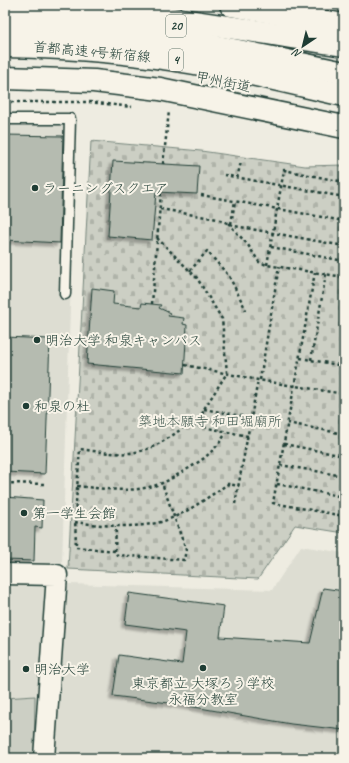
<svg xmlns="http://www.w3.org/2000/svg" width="349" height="763" viewBox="0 0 349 763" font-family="Caveat,'Klee One',sans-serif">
  <defs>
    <pattern id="cemetery-stones" width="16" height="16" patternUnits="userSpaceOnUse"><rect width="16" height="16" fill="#cccfc4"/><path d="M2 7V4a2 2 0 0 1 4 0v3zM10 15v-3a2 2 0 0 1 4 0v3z" fill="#afb3a9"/></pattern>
    <filter id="shadow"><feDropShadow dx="-3.5" dy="3.5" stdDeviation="1" flood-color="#0004"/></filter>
  </defs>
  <rect width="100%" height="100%" fill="#eeece1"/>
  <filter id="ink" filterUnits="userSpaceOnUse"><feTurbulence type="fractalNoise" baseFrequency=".025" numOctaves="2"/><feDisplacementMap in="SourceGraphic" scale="8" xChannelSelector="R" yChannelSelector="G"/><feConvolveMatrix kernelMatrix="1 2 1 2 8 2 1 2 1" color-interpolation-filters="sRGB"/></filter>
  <g filter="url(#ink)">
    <g fill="#ddddd2">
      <path d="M5 114 76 115 62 565 5 567Z"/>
      <path d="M301 546 344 553V758H240L219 754 191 758H57L55 745 68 584 272 590Z"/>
      <path d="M51 575 44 758H5V579Z"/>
    </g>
    <path fill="#cccfc4" stroke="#76867c" d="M35 696 34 758H5V698Z"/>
    <path fill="url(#cemetery-stones)" stroke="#76867c" d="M91 141 201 151 305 166 344 165V533L295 525 258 579 68 569Z"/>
    <g fill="#b5bbb0" stroke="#1f3d34" filter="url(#shadow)">
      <path d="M5 135 63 136 60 243 5 240Z"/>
      <path d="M113 161 199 166 197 194 156 192 152 240 108 236Z"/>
      <path d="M92 288 114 291 113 304 141 307 142 303 161 305 159 308 170 313 168 316 184 318 183 324 187 325 184 373 87 364Z"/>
      <path d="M5 337 50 339 45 474 5 472Z"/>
      <path d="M5 497 43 500 42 528 35 527 34 561 5 560Z"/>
      <path d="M323 588 344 591V730L291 724 177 704 113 696 119 655 182 664 186 632 125 624 129 593 224 606 220 637 310 643Z"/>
    </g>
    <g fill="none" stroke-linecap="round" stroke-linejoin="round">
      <defs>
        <path id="lane" d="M5 119H70L65 294"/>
        <path id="street" d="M5 574 57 575 44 758"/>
        <g id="highway">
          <path d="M231 5 344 25"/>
          <path d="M5 6C119 6 231 28 344 45"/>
          <path d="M5 25C58 26 110 29 162 37 223 47 284 60 344 73"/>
          <path d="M5 46C56 47 106 50 156 57 219 65 282 81 344 95"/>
          <path d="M5 78 94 81 160 89 344 127"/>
        </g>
      </defs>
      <use href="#lane" stroke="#1f3d34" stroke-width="13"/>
      <use href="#street" stroke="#1f3d34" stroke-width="23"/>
      <use href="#highway" stroke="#1f3d34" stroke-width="25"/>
      <g stroke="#1f3d34" stroke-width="2.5" stroke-dasharray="3 3" stroke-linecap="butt">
        <path d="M5 102H89L132 107"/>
        <path d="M163 164 169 111"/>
        <path d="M224 175 344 197"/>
        <path d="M237 178 241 162"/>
        <path d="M201 195 344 221"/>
        <path d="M160 209 217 219 235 226 344 246"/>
        <path d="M228 223 248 245 259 262 267 265 344 277"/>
        <path d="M231 224 235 201"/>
        <path d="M157 238 197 278 222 319 227 373 204 409 198 426 188 424C145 457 131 457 80 449L75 516 76 547 115 551 117 555 184 560 186 550 162 483"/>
        <path d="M271 247 344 261"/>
        <path d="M267 265 284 170 344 182"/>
        <path d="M190 271 207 251 229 276 246 310"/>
        <path d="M315 272 273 503 344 516"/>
        <path d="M152 304 161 192"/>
        <path d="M300 358 344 366"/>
        <path d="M311 360 326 274"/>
        <path d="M185 365 258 380 344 394"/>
        <path d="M260 380 279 266"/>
        <path d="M204 409 251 418"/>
        <path d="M287 423 344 434"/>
        <path d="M198 426 248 436"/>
        <path d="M284 444 344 456"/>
        <path d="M280 465 344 476"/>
        <path d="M5 483 46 484"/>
        <path d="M277 484 344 497"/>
        <path d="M77 486C105 489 136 494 162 483 170 480 177 475 184 471 202 461 215 451 226 433"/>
        <path d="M235 504 258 380"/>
        <path d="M75 522C102 526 138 529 164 521 186 514 208 497 228 484L239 486"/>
        <path d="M115 551 116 526"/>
      </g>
      <use href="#lane" stroke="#f7f3e8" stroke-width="10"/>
      <use href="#street" stroke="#f7f3e8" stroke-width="20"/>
      <use href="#highway" stroke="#f7f3e8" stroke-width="22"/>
    </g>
  </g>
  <g fill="#1f3d34" stroke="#f7f3e8" stroke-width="1.5">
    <circle cx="35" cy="188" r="4"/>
    <circle cx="37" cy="340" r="4"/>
    <circle cx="26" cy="406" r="4"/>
    <circle cx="24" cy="513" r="4"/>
    <circle cx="203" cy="668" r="4"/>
    <circle cx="26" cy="669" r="4"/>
  </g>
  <g text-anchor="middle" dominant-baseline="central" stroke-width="4" stroke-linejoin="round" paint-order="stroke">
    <g fill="#f7f3e8" stroke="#60746a" stroke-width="1">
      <rect x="166" y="15" width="20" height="22" rx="3"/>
      <rect x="169" y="49" width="14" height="22" rx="3"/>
    </g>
    <g font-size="13" font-weight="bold" fill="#1f3d34">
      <text x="176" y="26">20</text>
      <text x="176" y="60">4</text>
    </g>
    <g font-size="14" fill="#1f3d34" stroke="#f7f3e8">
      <text transform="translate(92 52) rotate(5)">首都高速4号新宿線</text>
      <text transform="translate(223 82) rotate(11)">甲州街道</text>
    </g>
    <g font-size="14" fill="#1f3d34" stroke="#f7f3e8" text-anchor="start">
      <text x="43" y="188">ラーニングスクエア</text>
      <text x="45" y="340">明治大学 和泉キャンパス</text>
      <text x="34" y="406">和泉の杜</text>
      <text x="32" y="513">第一学生会館</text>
      <text x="34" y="669">明治大学</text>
      <text x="203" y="683" text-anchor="middle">東京都立 大塚ろう学校<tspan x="203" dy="16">永福分教室</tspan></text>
    </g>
    <g font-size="14" fill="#425a51" stroke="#f7f3e8">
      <text x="210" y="421">築地本願寺 和田堀廟所</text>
    </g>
  </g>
  <rect width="349" height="763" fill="none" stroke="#f7f3e8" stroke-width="20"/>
  <rect x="10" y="10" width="329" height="743" fill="none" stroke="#1f3d34" stroke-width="1.5" filter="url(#ink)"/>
  <g transform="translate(303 46) rotate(215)" stroke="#f7f3e8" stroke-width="3" paint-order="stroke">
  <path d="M0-3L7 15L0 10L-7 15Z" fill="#1f3d34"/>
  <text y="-6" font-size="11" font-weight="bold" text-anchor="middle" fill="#1f3d34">N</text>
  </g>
</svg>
